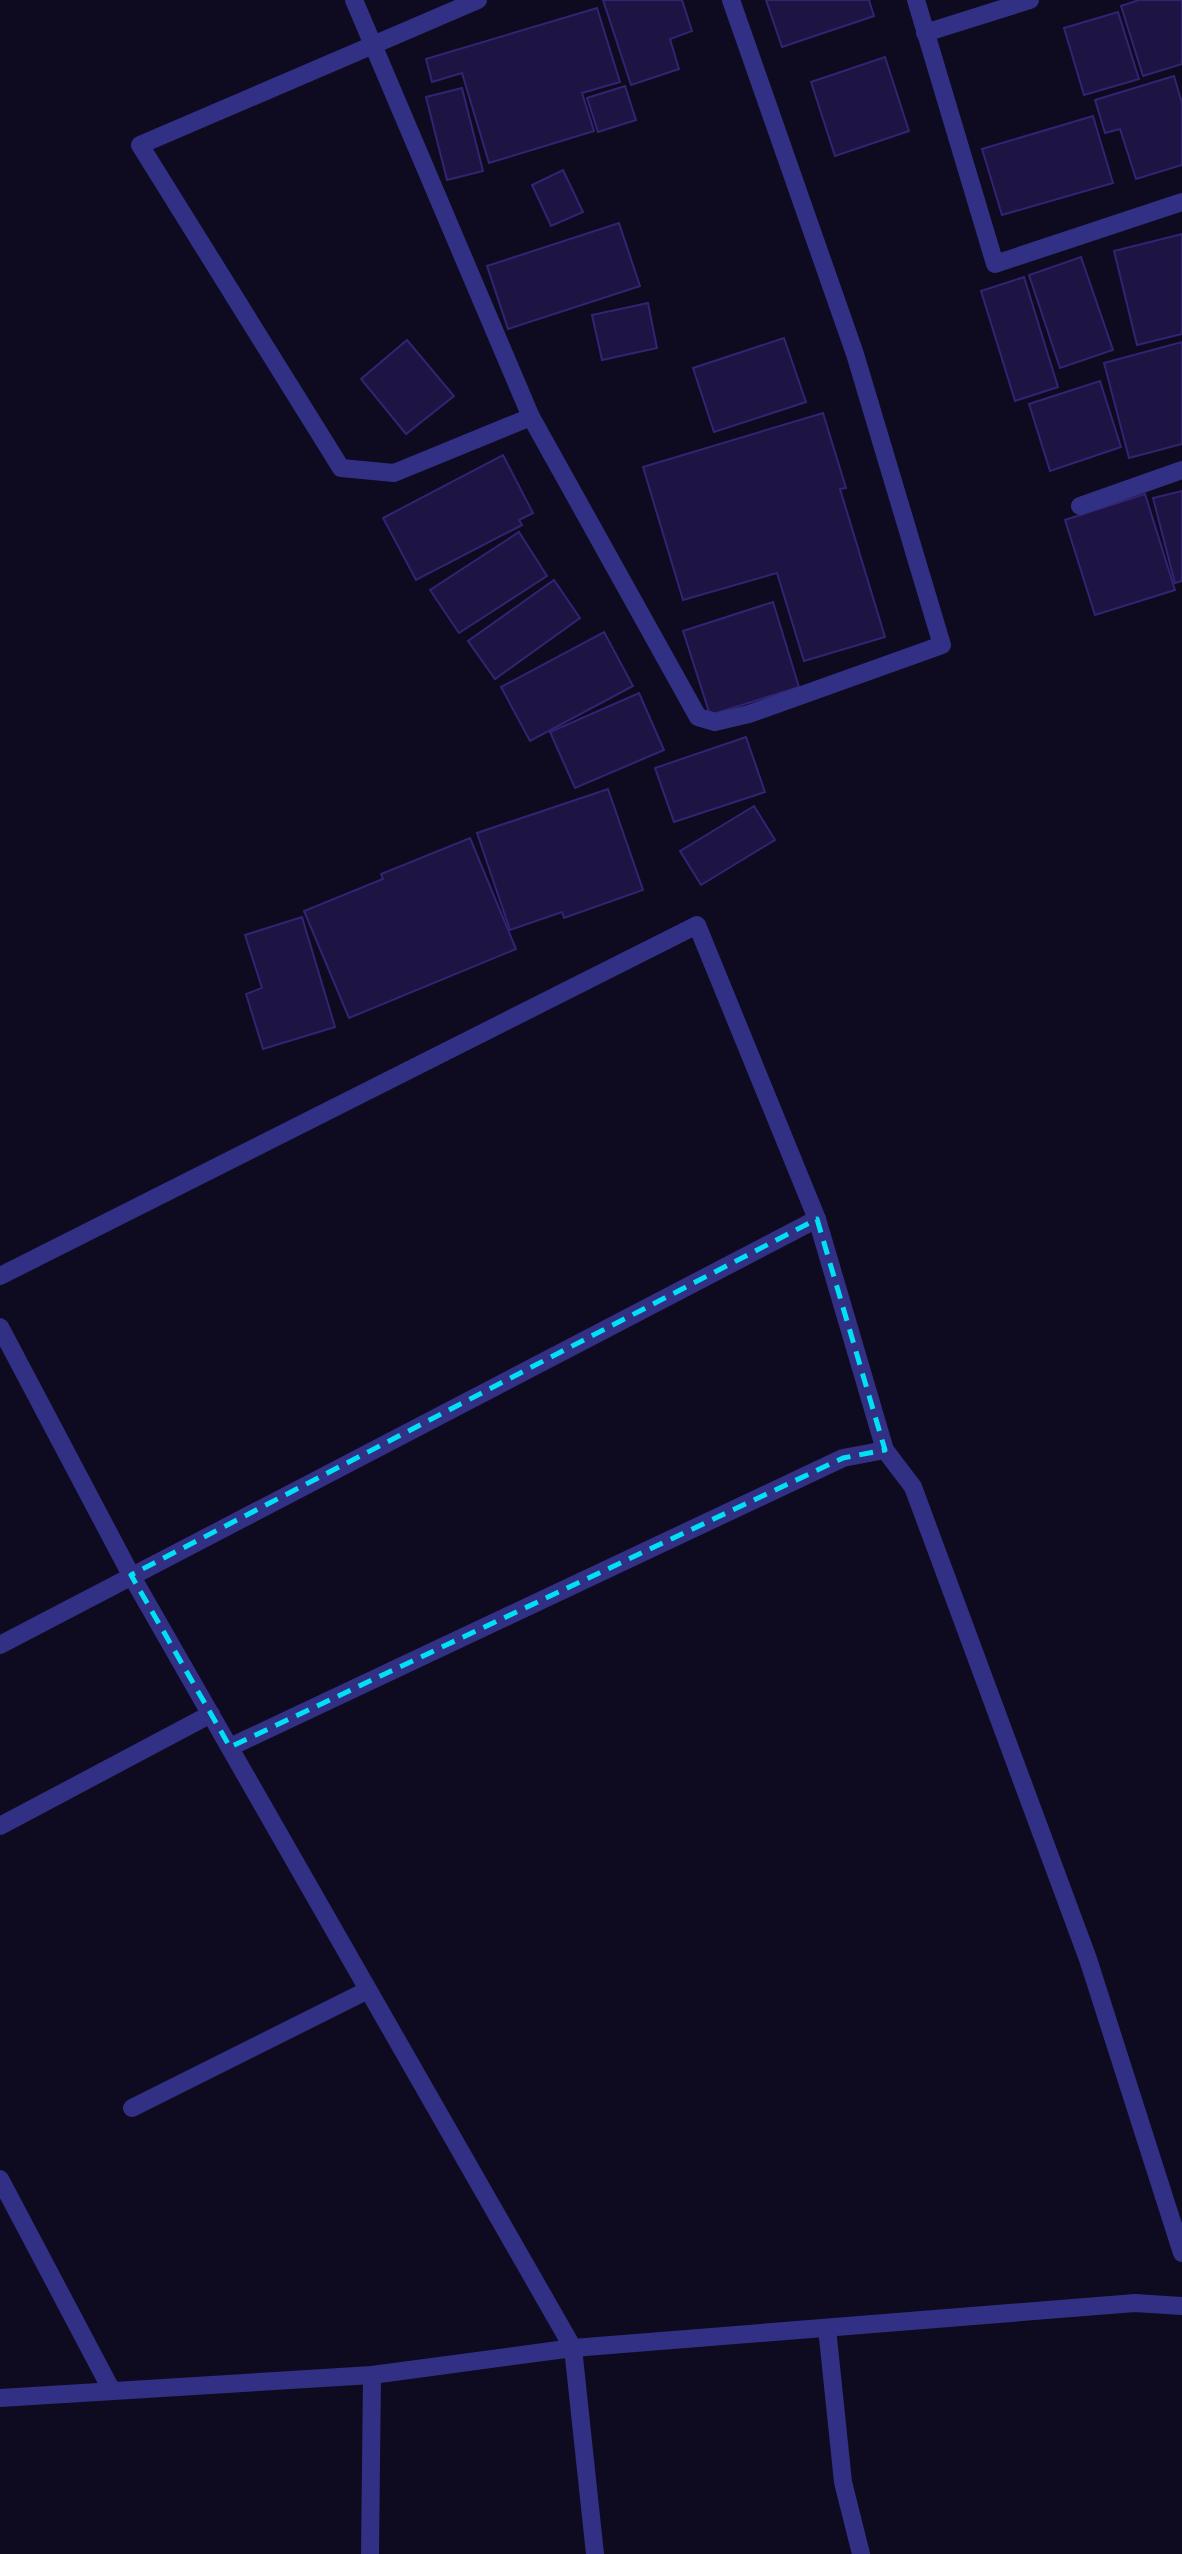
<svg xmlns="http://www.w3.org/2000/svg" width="1182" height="2554" viewBox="0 0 1182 2554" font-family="'IBM Plex Sans',sans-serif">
  <rect width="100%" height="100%" fill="#0e0a20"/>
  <g fill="#1d1443" stroke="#322472" stroke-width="2">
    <path d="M603 0H682L692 31 670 39 679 69 631 85Z"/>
    <path d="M766 0H869L874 16 782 47Z"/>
    <path d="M1139 0H1182V64L1143 76 1121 6Z"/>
    <path d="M597 8 620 82 582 93 594 131 489 163 462 73 432 82 426 59Z"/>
    <path d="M1118 12 1139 79 1084 95 1064 28Z"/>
    <path d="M885 57 909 131 835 156 811 82Z"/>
    <path d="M1174 76 1182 103V165L1136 179 1120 129 1105 133 1095 100Z"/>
    <path d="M625 86 636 120 598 132 587 98Z"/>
    <path d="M462 88 483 171 447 180 426 97Z"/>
    <path d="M1093 116 1113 183 1002 215 982 149Z"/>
    <path d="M563 170 583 212 551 226 532 185Z"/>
    <path d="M619 223 640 286 508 329 487 266Z"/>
    <path d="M1182 234V334L1137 345 1114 251Z"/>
    <path d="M1081 257 1113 350 1060 368 1029 275Z"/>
    <path d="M1024 277 1058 387 1015 401 981 291Z"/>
    <path d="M648 303 657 348 602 360 592 315Z"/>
    <path d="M784 338 806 402 714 432 693 368Z"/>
    <path d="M407 340 454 396 406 434 361 379Z"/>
    <path d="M1182 342V444L1129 458 1104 363Z"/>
    <path d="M1100 381 1121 447 1050 471 1029 404Z"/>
    <path d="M823 413 846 488 840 489 885 637 804 661 777 573 683 600 643 467Z"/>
    <path d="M503 455 533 513 519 520 522 525 416 580 383 518Z"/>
    <path d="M1182 491V581L1175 583 1153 498Z"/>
    <path d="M1145 494 1175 590 1095 615 1065 520Z"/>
    <path d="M519 532 547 576 459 633 430 590Z"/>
    <path d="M554 580 580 618 495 679 468 641Z"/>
    <path d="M773 602 799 687 710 715 683 631Z"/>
    <path d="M604 632 633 686 530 741 501 687Z"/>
    <path d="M639 693 664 750 575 788 550 732Z"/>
    <path d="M746 737 765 792 674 822 655 768Z"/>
    <path d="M608 789 643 890 564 918 562 912 510 930 477 833Z"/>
    <path d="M754 806 775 840 701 885 680 851Z"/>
    <path d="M470 838 516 949 349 1018 304 911 383 879 381 874Z"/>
    <path d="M302 917 335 1027 263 1049 246 994 262 988 245 935Z"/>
  </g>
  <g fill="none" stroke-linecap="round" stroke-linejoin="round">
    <g stroke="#323084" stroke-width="18">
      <path d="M354 0 531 417 698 717 715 722 749 714 942 645 855 354 731 0"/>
      <path d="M478 0 140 145 341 468 394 473 531 417"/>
      <path d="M916 0 995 264 1182 202"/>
      <path d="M925 33 1030 0"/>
      <path d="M1080 506 1182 470"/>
      <path d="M0 1276 697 925 817 1219 885 1450 913 1487 1088 1959 1182 2253"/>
      <path d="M0 1327 131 1575 573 2348 595 2554"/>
      <path d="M0 1645 817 1219"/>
      <path d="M230 1747 843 1458 885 1450"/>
      <path d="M0 1826 211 1714"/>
      <path d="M132 2108 368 1990"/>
      <path d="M0 2179 112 2391"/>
      <path d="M827 2328 843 2482 861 2554"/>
      <path d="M0 2398 372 2375 573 2348 1135 2303 1182 2306"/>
      <path d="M370 2554 372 2375"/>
    </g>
  </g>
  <path fill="none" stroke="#00e1f5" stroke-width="5" stroke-dasharray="14 9" stroke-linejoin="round" d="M817 1219 885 1450 843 1458 230 1747 131 1575Z"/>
</svg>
